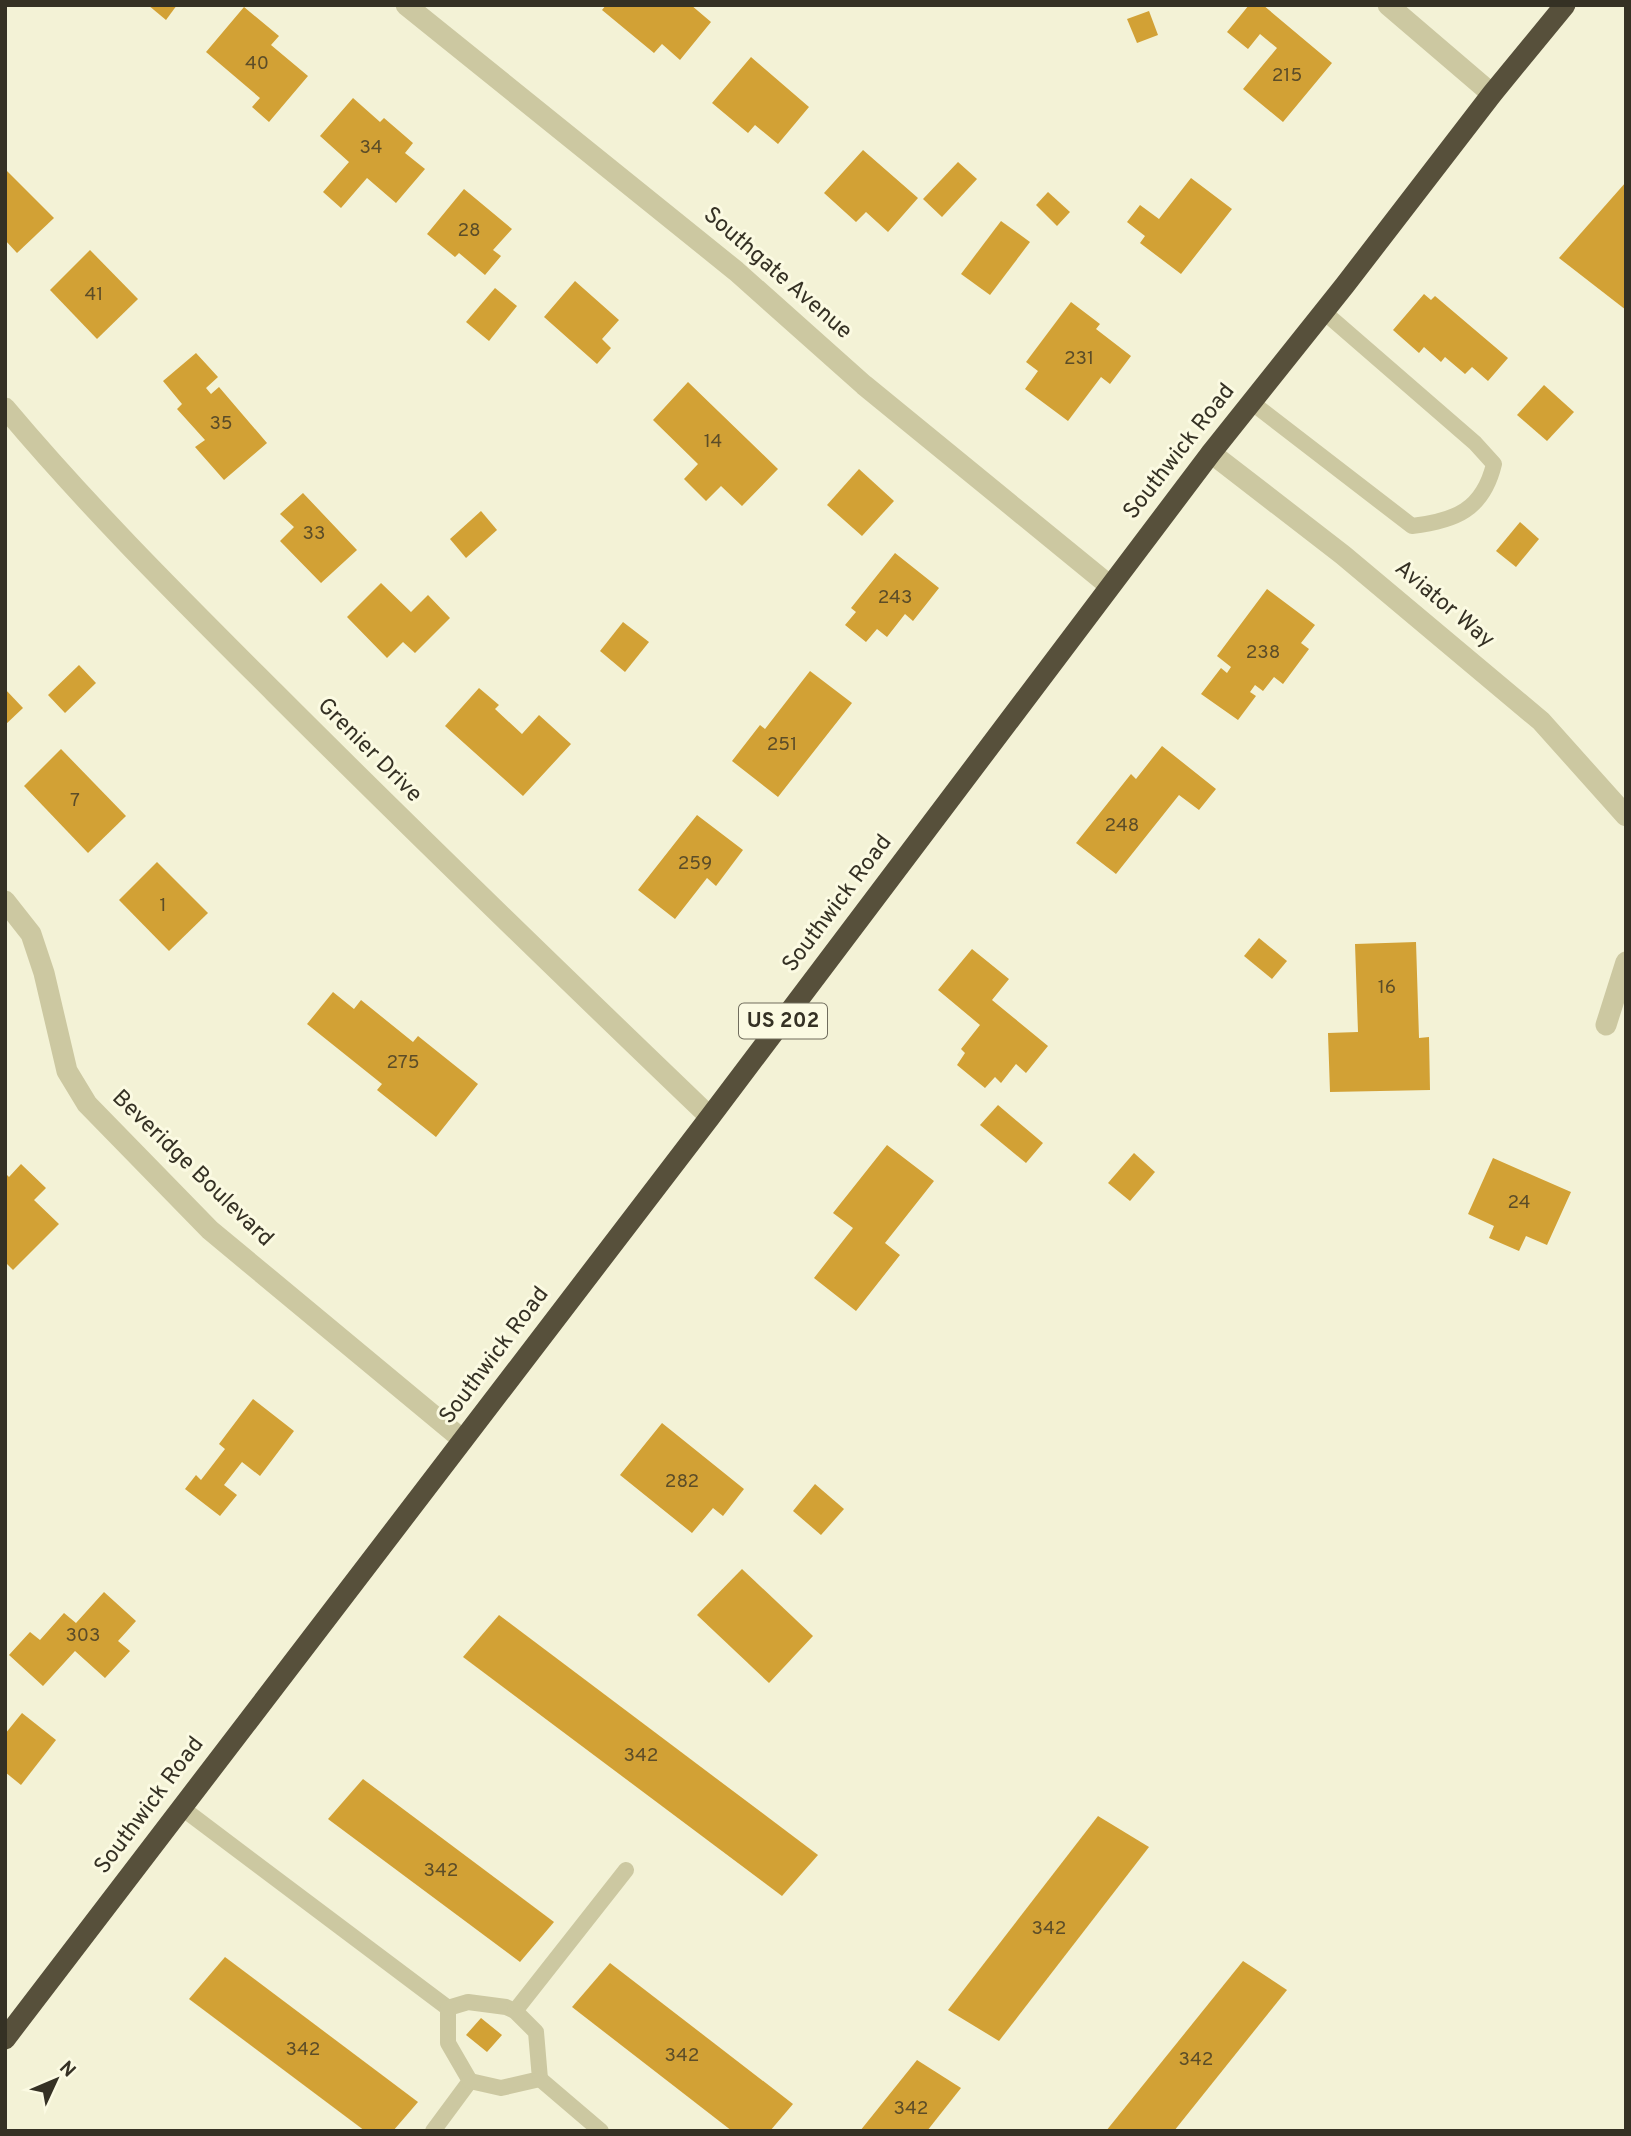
<svg xmlns="http://www.w3.org/2000/svg" width="1631" height="2136" viewBox="0 0 1631 2136" font-family="Overpass,sans-serif">
  <rect width="100%" height="100%" fill="#f3f2d6"/>
  <g fill="#d2a135">
    <path d="M148 5H177L166 20Z"/>
    <path d="M606 5H691L711 22 680 60 662 44 654 53 602 10Z"/>
    <path d="M1249 5H1263L1332 63 1283 122 1243 89 1277 48 1260 34 1248 49 1227 32Z"/>
    <path d="M244 7 279 36 271 45 308 76 269 122 252 107 260 98 206 52Z"/>
    <path d="M1149 11 1158 35 1137 43 1127 19Z"/>
    <path d="M751 57 809 107 778 144 755 125 748 133 712 103Z"/>
    <path d="M353 98 380 122 384 118 413 143 405 153 425 169 396 203 367 178 341 208 323 192 349 162 320 136Z"/>
    <path d="M863 150 918 198 888 232 866 212 856 222 824 193Z"/>
    <path d="M958 162 977 179 942 217 923 199Z"/>
    <path d="M5 169 54 218 17 253 5 240Z"/>
    <path d="M1191 178 1232 209 1181 274 1140 243 1145 236 1127 222 1140 205 1159 219Z"/>
    <path d="M1626 182V310L1559 258Z"/>
    <path d="M464 189 512 229 493 250 501 256 485 275 459 253 455 257 427 234Z"/>
    <path d="M1048 192 1070 212 1057 226 1036 205Z"/>
    <path d="M1001 221 1030 242 990 295 961 274Z"/>
    <path d="M90 250 138 299 97 339 50 290Z"/>
    <path d="M575 281 619 320 602 339 611 348 597 364 544 317Z"/>
    <path d="M495 288 517 306 489 341 466 322Z"/>
    <path d="M1424 294 1431 300 1435 296 1508 358 1488 381 1472 367 1465 374 1445 357 1441 362 1424 347 1419 353 1393 330Z"/>
    <path d="M1071 302 1100 324 1096 329 1131 356 1110 384 1101 377 1068 421 1025 389 1038 371 1026 362Z"/>
    <path d="M196 353 218 377 206 388 211 394 219 387 267 443 224 480 195 447 205 440 177 409 182 404 163 381Z"/>
    <path d="M688 382 778 469 742 506 721 486 706 501 684 479 698 464 653 420Z"/>
    <path d="M1544 385 1574 412 1547 441 1517 415Z"/>
    <path d="M859 469 894 501 862 536 827 505Z"/>
    <path d="M303 493 357 550 321 583 280 541 294 527 280 514Z"/>
    <path d="M481 511 497 530 466 558 450 539Z"/>
    <path d="M1520 522 1539 539 1516 567 1496 551Z"/>
    <path d="M895 553 939 588 913 621 905 614 887 637 877 629 866 642 845 625 856 612 851 608Z"/>
    <path d="M381 583 411 612 428 595 450 618 415 653 403 642 387 658 347 617Z"/>
    <path d="M1267 589 1315 625 1301 643 1309 649 1283 684 1274 677 1263 691 1255 685 1250 692 1256 696 1238 720 1201 694 1221 668 1227 673 1231 667 1217 656Z"/>
    <path d="M623 622 649 642 625 672 600 651Z"/>
    <path d="M79 665 96 683 65 713 48 695Z"/>
    <path d="M810 671 852 703 778 797 732 761 760 725 765 729Z"/>
    <path d="M479 688 499 705 495 709 522 734 539 715 571 744 523 796 445 726Z"/>
    <path d="M5 689 23 708 5 725Z"/>
    <path d="M1162 746 1216 789 1199 810 1179 795 1116 874 1076 843 1131 774 1136 779Z"/>
    <path d="M61 749 126 816 88 853 24 786Z"/>
    <path d="M697 815 743 850 716 886 707 878 675 919 638 890Z"/>
    <path d="M157 862 208 913 169 951 119 900Z"/>
    <path d="M1259 938 1287 961 1272 979 1244 956Z"/>
    <path d="M1416 942 1419 1038 1429 1037 1430 1090 1330 1092 1328 1033 1358 1032 1355 944Z"/>
    <path d="M972 949 1009 979 992 1000 1048 1046 1026 1073 1016 1064 1001 1083 995 1077 985 1088 957 1065 965 1053 961 1049 980 1025 938 990Z"/>
    <path d="M333 992 354 1009 361 1000 413 1042 418 1036 478 1084 436 1137 377 1090 382 1084 307 1024Z"/>
    <path d="M998 1105 1043 1143 1026 1163 980 1125Z"/>
    <path d="M887 1145 934 1181 885 1243 900 1255 856 1311 814 1278 853 1228 833 1213Z"/>
    <path d="M1134 1153 1155 1172 1130 1201 1108 1183Z"/>
    <path d="M1493 1158 1571 1192 1547 1245 1526 1236 1519 1251 1489 1238 1494 1226 1468 1214Z"/>
    <path d="M21 1164 46 1188 34 1200 59 1224 13 1270 5 1262V1173L9 1177Z"/>
    <path d="M253 1399 294 1431 260 1476 242 1462 224 1485 237 1495 220 1516 185 1489 196 1475 201 1480 225 1449 219 1444Z"/>
    <path d="M662 1423 744 1489 723 1516 713 1508 692 1533 620 1475Z"/>
    <path d="M815 1484 844 1509 821 1535 793 1511Z"/>
    <path d="M742 1569 813 1636 769 1683 697 1615Z"/>
    <path d="M104 1592 136 1621 118 1641 130 1651 105 1678 75 1651 43 1686 9 1655 30 1632 40 1640 64 1613 76 1623Z"/>
    <path d="M499 1615 818 1855 782 1896 463 1657Z"/>
    <path d="M22 1713 56 1740 21 1785 5 1772V1734Z"/>
    <path d="M363 1779 554 1922 520 1962 328 1819Z"/>
    <path d="M1098 1816 1149 1847 999 2041 948 2010Z"/>
    <path d="M225 1957 418 2102 393 2131H365L189 1999Z"/>
    <path d="M1243 1961 1287 1990 1174 2131H1106Z"/>
    <path d="M610 1963 793 2104 770 2131H732L572 2007Z"/>
    <path d="M481 2018 502 2035 487 2052 466 2035Z"/>
    <path d="M917 2060 961 2088 927 2131H860Z"/>
  </g>
  <g fill="none" stroke-linecap="round" stroke-linejoin="round">
    <g stroke="#ccc8a1" stroke-width="16">
      <path d="M1251 402 1412 526C1455 521 1483 510 1494 464L1475 443 1324 312"/>
      <path d="M182 1808 448 2008V2043L470 2081 433 2131"/>
      <path d="M448 2008 468 2002 506 2007 515 2011 536 2032 540 2079 501 2088 470 2081"/>
      <path d="M515 2011 626 1870"/>
      <path d="M540 2079 601 2131"/>
    </g>
    <g stroke="#ccc8a1" stroke-width="21">
      <path d="M406 5 736 271 864 385 1110 586"/>
      <path d="M1388 5 1492 94"/>
      <path d="M5 408C89 508 182 600 274 692 418 836 564 977 710 1117"/>
      <path d="M1211 453 1343 555 1541 721 1626 816"/>
      <path d="M5 901 31 934 44 973 67 1071 87 1104 210 1230 463 1440"/>
      <path d="M1606 1025 1626 962"/>
    </g>
    <path stroke="#57503b" stroke-width="21" d="M5 2039 710 1117 1211 453 1345 285 1492 94 1565 5"/>
  </g>
  <g text-anchor="middle" dominant-baseline="central" stroke-width="6" stroke-linejoin="round" paint-order="stroke">
    <g font-size="19" fill="#5c4d28">
      <text x="257" y="64">40</text>
      <text x="1287" y="76">215</text>
      <text x="371" y="148">34</text>
      <text x="469" y="231">28</text>
      <text x="94" y="295">41</text>
      <text x="1079" y="359">231</text>
      <text x="221" y="424">35</text>
      <text x="713" y="442">14</text>
      <text x="314" y="534">33</text>
      <text x="895" y="598">243</text>
      <text x="1263" y="653">238</text>
      <text x="782" y="745">251</text>
      <text x="75" y="801">7</text>
      <text x="1122" y="826">248</text>
      <text x="695" y="864">259</text>
      <text x="163" y="906">1</text>
      <text x="1387" y="988">16</text>
      <text x="403" y="1063">275</text>
      <text x="1519" y="1203">24</text>
      <text x="682" y="1482">282</text>
      <text x="83" y="1636">303</text>
      <text x="641" y="1756">342</text>
      <text x="441" y="1871">342</text>
      <text x="1049" y="1929">342</text>
      <text x="303" y="2050">342</text>
      <text x="682" y="2056">342</text>
      <text x="1196" y="2060">342</text>
      <text x="911" y="2109">342</text>
    </g>
    <rect fill="#fbfae2" stroke="#706d5d" stroke-width="2" x="739" y="1003.5" width="88" height="35" rx="5"/>
    <g font-size="21" font-weight="bold" fill="#353124">
      <text x="783" y="1021">US 202</text>
    </g>
    <g font-size="23" fill="#353124" stroke="#fbfae2">
      <text transform="translate(777 274) rotate(41)">Southgate Avenue</text>
      <text transform="translate(1180 452) rotate(-52)">Southwick Road</text>
      <text transform="translate(1444 605) rotate(40)">Aviator Way</text>
      <text transform="translate(369 751) rotate(45)">Grenier Drive</text>
      <text transform="translate(838 904) rotate(-53)">Southwick Road</text>
      <text transform="translate(192 1169) rotate(44)">Beveridge Boulevard</text>
      <text transform="translate(495 1356) rotate(-53)">Southwick Road</text>
      <text transform="translate(150 1806) rotate(-53)">Southwick Road</text>
    </g>
  </g>
  <rect width="1631" height="2136" fill="none" stroke="#353124" stroke-width="14"/>
  <g transform="translate(56 2080) rotate(46)" stroke="#fbfae2" stroke-width="5" paint-order="stroke">
  <path d="M0-5L12 26L0 18L-12 26Z" fill="#353124"/>
  <text y="-10" font-size="19" font-weight="bold" text-anchor="middle" fill="#353124">N</text>
  </g>
</svg>
